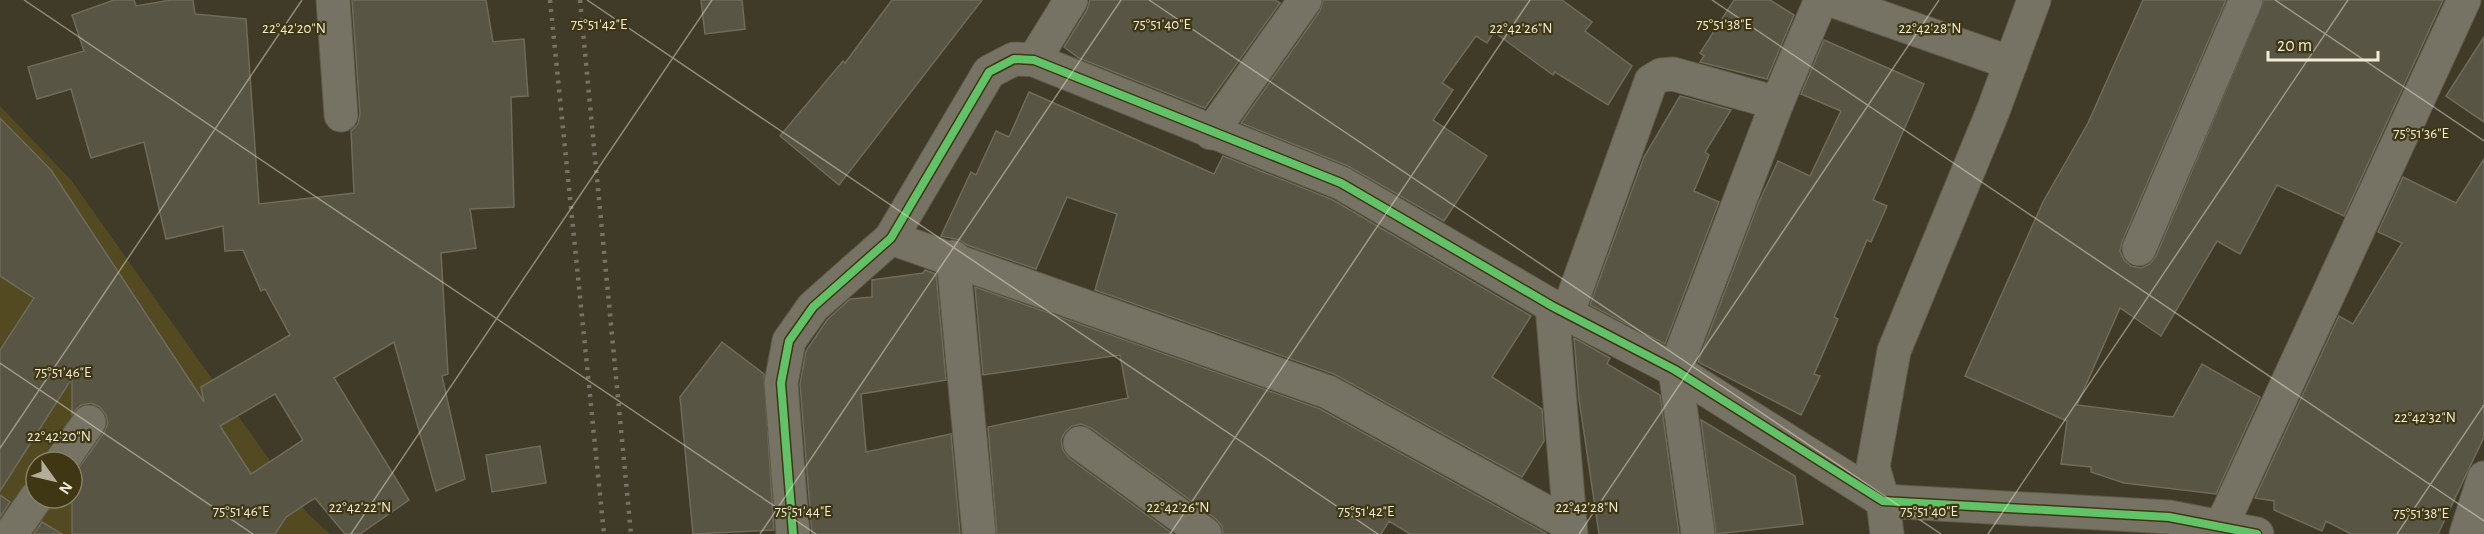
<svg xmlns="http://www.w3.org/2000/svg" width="2484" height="534" viewBox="0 0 2484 534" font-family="'Alegreya Sans',sans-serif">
  <rect width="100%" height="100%" fill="#403b28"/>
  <path fill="#534a21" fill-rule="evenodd" d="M0 106 71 180 307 513 330 534H0ZM36 462H72V498H36Z"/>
  <g fill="#585545" stroke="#6f6b5b" stroke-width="1.5" fill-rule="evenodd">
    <path d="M114 0H134L136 6 171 0H193L195 14 246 19 259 204 354 193 351 131 358 124 360 114 352 0H486L493 42 524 39 528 96 511 97 514 207 470 209 476 248 441 253 448 374 442 376 465 479 436 491 394 342 334 378 409 500 360 534H345L315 498 286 517 275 534H72V477L104 433 108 423 106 415 100 407 91 403 81 405 72 414V378L0 491V350L34 298 0 276V118L51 170 204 402 201 387 290 335 265 289 261 291 243 250 225 251 223 226 166 239 144 142 91 158 71 89 37 99 28 67 84 51 72 15ZM275 394 303 440 251 474 220 426Z"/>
    <path d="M701 0H742L745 29 705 34Z"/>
    <path d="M892 0H982L839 185 780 136 843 61 845 63Z"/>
    <path d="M1090 0H1275L1280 3 1205 108 1079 58 1064 47 1087 10Z"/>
    <path d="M1323 0H1562L1592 22 1585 31 1632 66 1608 105 1555 72 1553 75 1494 32 1487 43 1476 36 1442 83 1453 90 1433 120 1487 156 1444 221 1348 166 1241 123 1320 11Z"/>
    <path d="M1734 0H1770L1794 15 1767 79 1700 62 1704 56 1700 53Z"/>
    <path d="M2143 0H2226L2122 242 2120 251 2124 260 2131 266 2141 268 2150 264 2156 256 2264 0H2443L2344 216 2277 185 2240 254 2217 241 2161 336 2120 308 2077 405 2173 417 2202 364 2260 397 2216 494 2124 483 2091 472V467L2061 464 2067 421 1965 376 2043 202 2088 123Z"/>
    <path d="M2484 37V122L2446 96Z"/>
    <path d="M1824 40 1924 84 1873 200 1887 206 1871 242 1867 240 1834 317 1838 319 1814 374 1820 376 1801 415 1698 362 1759 202 1778 161 1810 176 1841 111 1801 94Z"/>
    <path d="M1029 92 1214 174 1223 156 1333 200 1531 316 1492 377 1542 409 1544 441 1522 477 1334 374 1095 290 1117 214 1067 197 1036 269 967 245 960 240 941 236 971 172 976 175 996 131 1009 137Z"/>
    <path d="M1680 96 1731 110 1705 152 1709 155 1694 191 1719 202 1665 344 1590 305 1644 157Z"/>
    <path d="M2484 159V437L2438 534H2351L2326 521 2322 531 2274 510V501L2255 498 2339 316 2353 324 2402 243 2378 232 2403 177 2456 203Z"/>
    <path d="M925 270 936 274 946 380 861 394 866 452 951 434 960 534H812L800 384 806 351 827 320 850 299 872 297V280L923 273Z"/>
    <path d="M975 287 1320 409 1547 534H1410L1389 521 1381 534H1223L1222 526 1216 519 1091 428 1081 424 1072 426 1065 432 1061 440 1063 450 1069 458 1173 534H997L988 427 1128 398 1120 355 983 375Z"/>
    <path d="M1574 338 1610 358 1607 364 1660 395 1679 534H1599L1579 399Z"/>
    <path d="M722 342 764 374 774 530 693 534 680 397Z"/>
    <path d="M1701 420 1795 476 1803 524 1716 534Z"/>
    <path d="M540 446 546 483 492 492 486 455Z"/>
    <path d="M0 495 10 502 0 517Z"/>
    <path d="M42 522 62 534H34Z"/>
  </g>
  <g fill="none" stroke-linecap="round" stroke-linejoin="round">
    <defs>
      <g id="minor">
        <path d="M333 0 341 115"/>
        <path d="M1831 0 2011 63"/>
        <path d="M1034 60 1071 0"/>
        <path d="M1211 133 1305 0"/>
        <path d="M891 238 1328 392 1570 525"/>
        <path d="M2139 249 2246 0"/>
        <path d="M953 257 979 534"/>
        <path d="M1552 306 1571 534"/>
        <path d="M1568 312 1651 81 1661 75 1673 74 1777 103"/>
        <path d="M1080 443 1205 534"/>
        <path d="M61 462 89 422"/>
        <path d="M2221 527 2464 0"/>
        <path d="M11 534 36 498"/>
        <path d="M793 534 781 383 789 341 813 307 891 238 989 72 1014 59 1034 60 1341 183 1552 306 1675 370 1883 501 2169 517 2257 534"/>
        <path d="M1698 534 1675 370 1777 103 1821 0"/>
        <path d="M2466 534 2484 478"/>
      </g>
      <path id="tertiary" d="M1887 534 1883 501 1873 467 1894 351 1993 111 2034 0"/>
    </defs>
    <use href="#minor" stroke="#5e5a49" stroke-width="35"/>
    <use href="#tertiary" stroke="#5e5a49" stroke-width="35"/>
    <use href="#minor" stroke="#777364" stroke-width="33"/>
    <use href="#tertiary" stroke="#777364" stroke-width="33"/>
    <g stroke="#777264" stroke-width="4.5" stroke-dasharray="3 6" stroke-linecap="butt">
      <path d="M550 0 604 534"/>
      <path d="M580 0 631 534"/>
    </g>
    <defs>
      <path id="cycleway" d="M793 534 781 383 789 341 813 307 891 238 989 72 1014 59 1034 60 1341 183 1552 306 1675 370 1883 501 2169 517 2257 534"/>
    </defs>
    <use href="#cycleway" stroke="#3f3713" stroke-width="11"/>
    <use href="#cycleway" stroke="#61c268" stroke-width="8"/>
  </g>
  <path fill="none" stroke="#f1ecd8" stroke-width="1.5" stroke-opacity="0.45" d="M24 0 816 534M587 0 1378 534M1149 0 1941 534M1712 0 2484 521M2275 0 2484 141M0 363 253 534M0 448 302 0M351 534 712 0M760 534 1121 0M1170 534 1530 0M1579 534 1939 0M1988 534 2348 0M2397 534 2484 405"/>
  <g font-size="15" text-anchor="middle" fill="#f1ecd8" stroke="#3f3713" stroke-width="4.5" stroke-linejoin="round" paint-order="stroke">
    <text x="599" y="29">75°51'42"E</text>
    <text x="1724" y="29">75°51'38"E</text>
    <text x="1162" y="29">75°51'40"E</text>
    <text x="294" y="33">22°42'20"N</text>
    <text x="1521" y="33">22°42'26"N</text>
    <text x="1930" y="33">22°42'28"N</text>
    <text x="2421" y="138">75°51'36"E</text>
    <text x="63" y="377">75°51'46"E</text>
    <text x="2425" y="422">22°42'32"N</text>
    <text x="59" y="441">22°42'20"N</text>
    <text x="360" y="512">22°42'22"N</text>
    <text x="1178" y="512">22°42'26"N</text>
    <text x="1587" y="512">22°42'28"N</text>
    <text x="241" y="516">75°51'46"E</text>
    <text x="803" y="516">75°51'44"E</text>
    <text x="1366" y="516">75°51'42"E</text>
    <text x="1929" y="516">75°51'40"E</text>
    <text x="2421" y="518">75°51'38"E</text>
  </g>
  <g transform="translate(54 480) rotate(124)"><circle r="28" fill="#3f3713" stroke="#867f62" stroke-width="1.5"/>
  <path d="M0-4.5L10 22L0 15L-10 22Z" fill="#b3ae9a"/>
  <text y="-9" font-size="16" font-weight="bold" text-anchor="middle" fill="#f1ecd8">N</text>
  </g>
  <path d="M2268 51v9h110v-9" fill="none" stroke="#f1ecd8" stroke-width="3"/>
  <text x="2277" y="51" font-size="18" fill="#f1ecd8" stroke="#3f3713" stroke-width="4.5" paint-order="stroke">20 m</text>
</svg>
